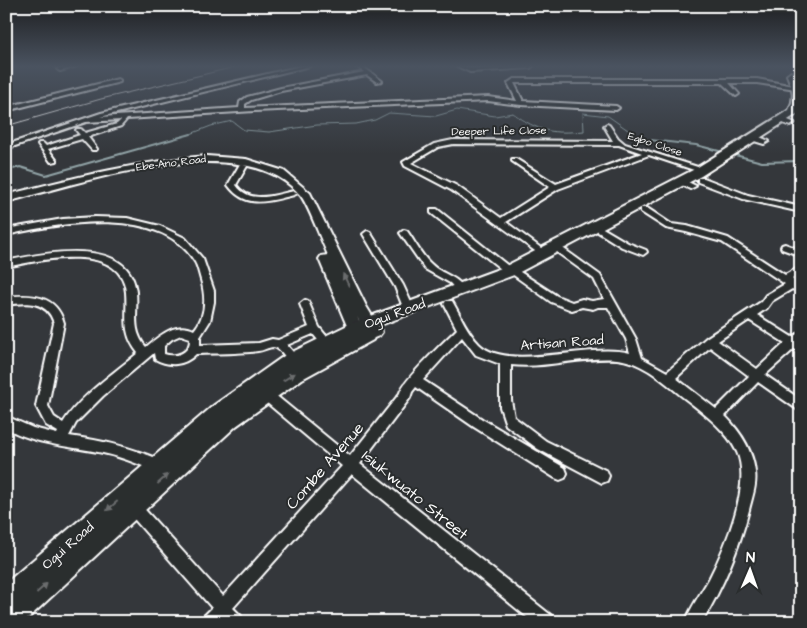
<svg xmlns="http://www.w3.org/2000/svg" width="807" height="628" viewBox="0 0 807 628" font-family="'Architects Daughter',sans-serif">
  <rect width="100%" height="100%" fill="#34373b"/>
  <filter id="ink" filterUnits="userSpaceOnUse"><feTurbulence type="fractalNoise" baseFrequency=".02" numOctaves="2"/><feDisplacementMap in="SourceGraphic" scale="10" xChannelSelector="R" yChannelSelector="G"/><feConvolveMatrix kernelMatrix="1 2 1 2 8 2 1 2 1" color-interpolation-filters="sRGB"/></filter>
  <g filter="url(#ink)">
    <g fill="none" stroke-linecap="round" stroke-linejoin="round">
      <path stroke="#92a4a7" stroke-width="1" d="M188 135 211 126 232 121 244 130 269 132 317 125 356 124 375 120 389 113 436 116 457 110 495 116 513 113C539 132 552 134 584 131L583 113 608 116 635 135"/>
      <g stroke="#92a4a7" stroke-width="2">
        <path d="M633 134 641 139 696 145 723 152"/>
        <path d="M731 154 762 162 801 161"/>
        <path d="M6 171 20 167 46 175 191 134"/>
      </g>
      <defs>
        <g id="street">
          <path d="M67 66H77L60 71 57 69Z"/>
          <path d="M301 66H310L100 117 239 108 240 102 247 97 281 88 364 72 356 66H362L382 81 377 82 367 75 281 91 251 100 245 104V108L488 97 517 101 508 83 514 79H757L799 87 796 89 757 83H729L739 94 736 96 722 83H514L523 101 616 106 619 108 616 110 521 105 488 101 254 111 127 119 121 126 88 137 97 149 96 150H92L82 139 48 149 57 161 51 162 38 144 39 143H43L46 146 80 135 76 130 77 129H81L85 133 117 124 121 120 86 122 6 149V145L101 113Z"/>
          <path d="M457 66H464L471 68 533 66 530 68 470 72Z"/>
          <path d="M118 79 120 80V82L6 111V107Z"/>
          <path d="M607 124 609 125 618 138 625 144 707 170 700 172 649 155 558 189 506 222 545 251 546 253 542 256 451 190 405 166 403 162 434 144 453 140 613 141 604 126ZM453 144 619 145 642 153 556 184 516 159H512V161L550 187 501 218 457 186 411 163 438 147Z"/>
          <path d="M240 164 247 166 236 185C250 205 274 195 294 191L298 193 294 195C269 201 246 210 228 185Z"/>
          <path d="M698 178H704L748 195 801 207V212L743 199 698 182Z"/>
          <path d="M641 208H647L671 224 687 226 728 238 785 275 801 266V274L792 279 801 285V293L792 289 772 301 767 308 757 315 792 337 801 332V352L794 349 765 375 801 400V412L758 382 725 416C740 431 753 451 755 472 757 485 752 497 749 510 739 549 723 587 702 622H685C691 607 701 593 709 579 725 548 752 485 737 452 726 430 707 416 688 401 666 384 645 362 617 359 581 356 546 369 511 365V400L514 417 546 441 607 471 609 476 607 481 602 483 538 449 506 425 500 407V364L476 355 462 337 423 380 482 419 565 468 567 473 565 478 560 480 555 478 474 427 416 387 412 392 410 398 360 464 552 616 554 622H533L352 474 233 608 241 616 243 622H224L223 620 221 622H202L204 616 212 608 128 512 126 507 128 502 133 500 138 502 223 596 342 466 260 397 258 393 260 389 264 388 268 389 350 456 400 393C402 381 446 340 457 329L444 304 446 301H452C461 316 467 332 479 344 508 373 589 342 630 353L626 339 608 307H598L593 309 582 307 572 310 569 309 551 302 512 274 514 272H520L557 296 572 302 582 299 592 301 604 299 594 279 558 253 557 251 558 249H564L600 275 636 339 642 358 667 372 706 338 761 302 766 295 785 284 722 242 686 232 666 228 641 212ZM749 320 785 343 757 369 718 341ZM710 347 749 376 716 409 676 378Z"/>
          <path d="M431 209H437L512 269 514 271 512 273H506L431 213Z"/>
          <path d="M95 217 127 218 160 226 185 238 203 259 214 291V302L210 321 200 337V345L259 343 272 339 278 340 309 327 300 304 305 300 308 301 319 327 331 342 330 345H322L313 334 287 345 299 359 298 362C286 366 284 348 273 347 268 347 263 351 258 351 238 354 216 353 196 354 184 366 169 367 155 359L154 353 103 396 76 423 69 436C105 441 130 447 163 461L164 466 163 471 158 472C140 465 123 457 103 453 70 446 36 445 6 428V416L33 428 57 434 58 432 46 425 36 406 54 323C47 300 26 302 6 305V297C32 294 56 295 64 323L48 406 54 417 63 423C80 396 114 373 138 353 121 332 128 316 126 292 122 241 38 260 6 267V261C43 253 130 235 136 292 138 313 131 330 146 347 159 336 176 321 194 330 206 316 206 297 201 280 199 274 198 267 195 262 161 204 60 223 6 235V229L63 219ZM181 335 190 338C191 353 176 358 164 354V346L172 339Z"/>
          <path d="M601 227 628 243 646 250 647 252 643 255 622 247 598 232V228Z"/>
          <path d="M404 230 407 231C415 242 421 255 431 264 442 275 456 275 466 290L464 292H458L450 283 425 269 400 233Z"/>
          <path d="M367 231 370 232 403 285 414 309 413 312H405L395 287 363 234Z"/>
          <path d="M785 244 801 250V256L782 249 781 247 782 245Z"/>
        </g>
        <g id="secondary">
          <path d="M781 117 795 123 790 126 776 120Z"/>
          <path d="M755 135 769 141 764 144 751 140V136Z"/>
          <path d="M207 156 246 159 284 171 310 193 366 306 382 332 379 336 374 338 369 336 357 317 369 338 367 342C357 346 354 341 350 333L319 259 321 256 328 255C321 240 309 207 301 196 244 125 79 184 6 202V195C73 178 138 161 207 156Z"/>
          <path d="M682 179 696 186 690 189 676 182Z"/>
        </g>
        <path id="primary" d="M791 72C804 78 803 103 797 114L701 176 514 275 370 329 375 335 373 340 302 379 236 426 24 622H6V583L213 406 284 356 352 323 504 267 693 170 789 110C796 97 792 87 787 75Z"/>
      </defs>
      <use href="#street" stroke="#fff" stroke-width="4"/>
      <use href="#secondary" stroke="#fff" stroke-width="4"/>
      <use href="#primary" stroke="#fff" stroke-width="4"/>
      <use href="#street" fill="#2a2d2e" fill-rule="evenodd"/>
      <use href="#secondary" fill="#2a2d2e" fill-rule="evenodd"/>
      <use href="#primary" fill="#2a2d2e" fill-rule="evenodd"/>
      <path stroke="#fff" stroke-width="1" d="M6 126 101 99 239 66"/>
    </g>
    <defs><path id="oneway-solid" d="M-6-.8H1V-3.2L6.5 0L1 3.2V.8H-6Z" transform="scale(1.25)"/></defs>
    <g fill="#6a6c6d">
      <use href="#oneway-solid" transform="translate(346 280) rotate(-116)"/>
      <use href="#oneway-solid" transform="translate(289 377) rotate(-32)"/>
      <use href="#oneway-solid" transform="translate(163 479) rotate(-42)"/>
      <use href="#oneway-solid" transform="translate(112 506) rotate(139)"/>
      <use href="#oneway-solid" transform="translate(42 588) rotate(-42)"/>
    </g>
  </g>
  <linearGradient id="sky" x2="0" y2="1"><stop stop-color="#1d1e20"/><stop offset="0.43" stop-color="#4a5360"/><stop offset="1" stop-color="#4a5360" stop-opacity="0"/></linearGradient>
  <rect width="807" height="154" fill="url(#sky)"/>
  <g text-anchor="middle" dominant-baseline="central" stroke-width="4" stroke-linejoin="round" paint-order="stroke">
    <g font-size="11" fill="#fff" stroke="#2a2d2e">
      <text transform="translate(499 131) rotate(-1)">Deeper Life Close</text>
      <text transform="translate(655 144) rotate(18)">Egbo Close</text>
      <text transform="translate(171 163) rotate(-7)">Ebe-Ano Road</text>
    </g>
    <g font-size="14" fill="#fff" stroke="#2a2d2e">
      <text transform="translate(395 314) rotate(-20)">Ogui Road</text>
      <text transform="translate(562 343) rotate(-4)">Artisan Road</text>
      <text transform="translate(68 546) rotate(-41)">Ogui Road</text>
    </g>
    <g font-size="16" fill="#fff" stroke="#2a2d2e">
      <text transform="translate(325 466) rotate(-49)">Combe Avenue</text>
      <text transform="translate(415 495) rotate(39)">Isiukwuato Street</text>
    </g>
  </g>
  <rect width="807" height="628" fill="none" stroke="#2a2d2e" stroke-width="25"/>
  <rect x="12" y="12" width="782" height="603" fill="none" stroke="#fff" stroke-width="2" filter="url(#ink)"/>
  <g transform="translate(750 570) rotate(2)" stroke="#2a2d2e" stroke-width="4" paint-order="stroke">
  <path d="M0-4L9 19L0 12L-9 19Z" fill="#ffffff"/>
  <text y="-8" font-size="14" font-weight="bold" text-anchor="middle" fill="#ffffff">N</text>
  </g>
</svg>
